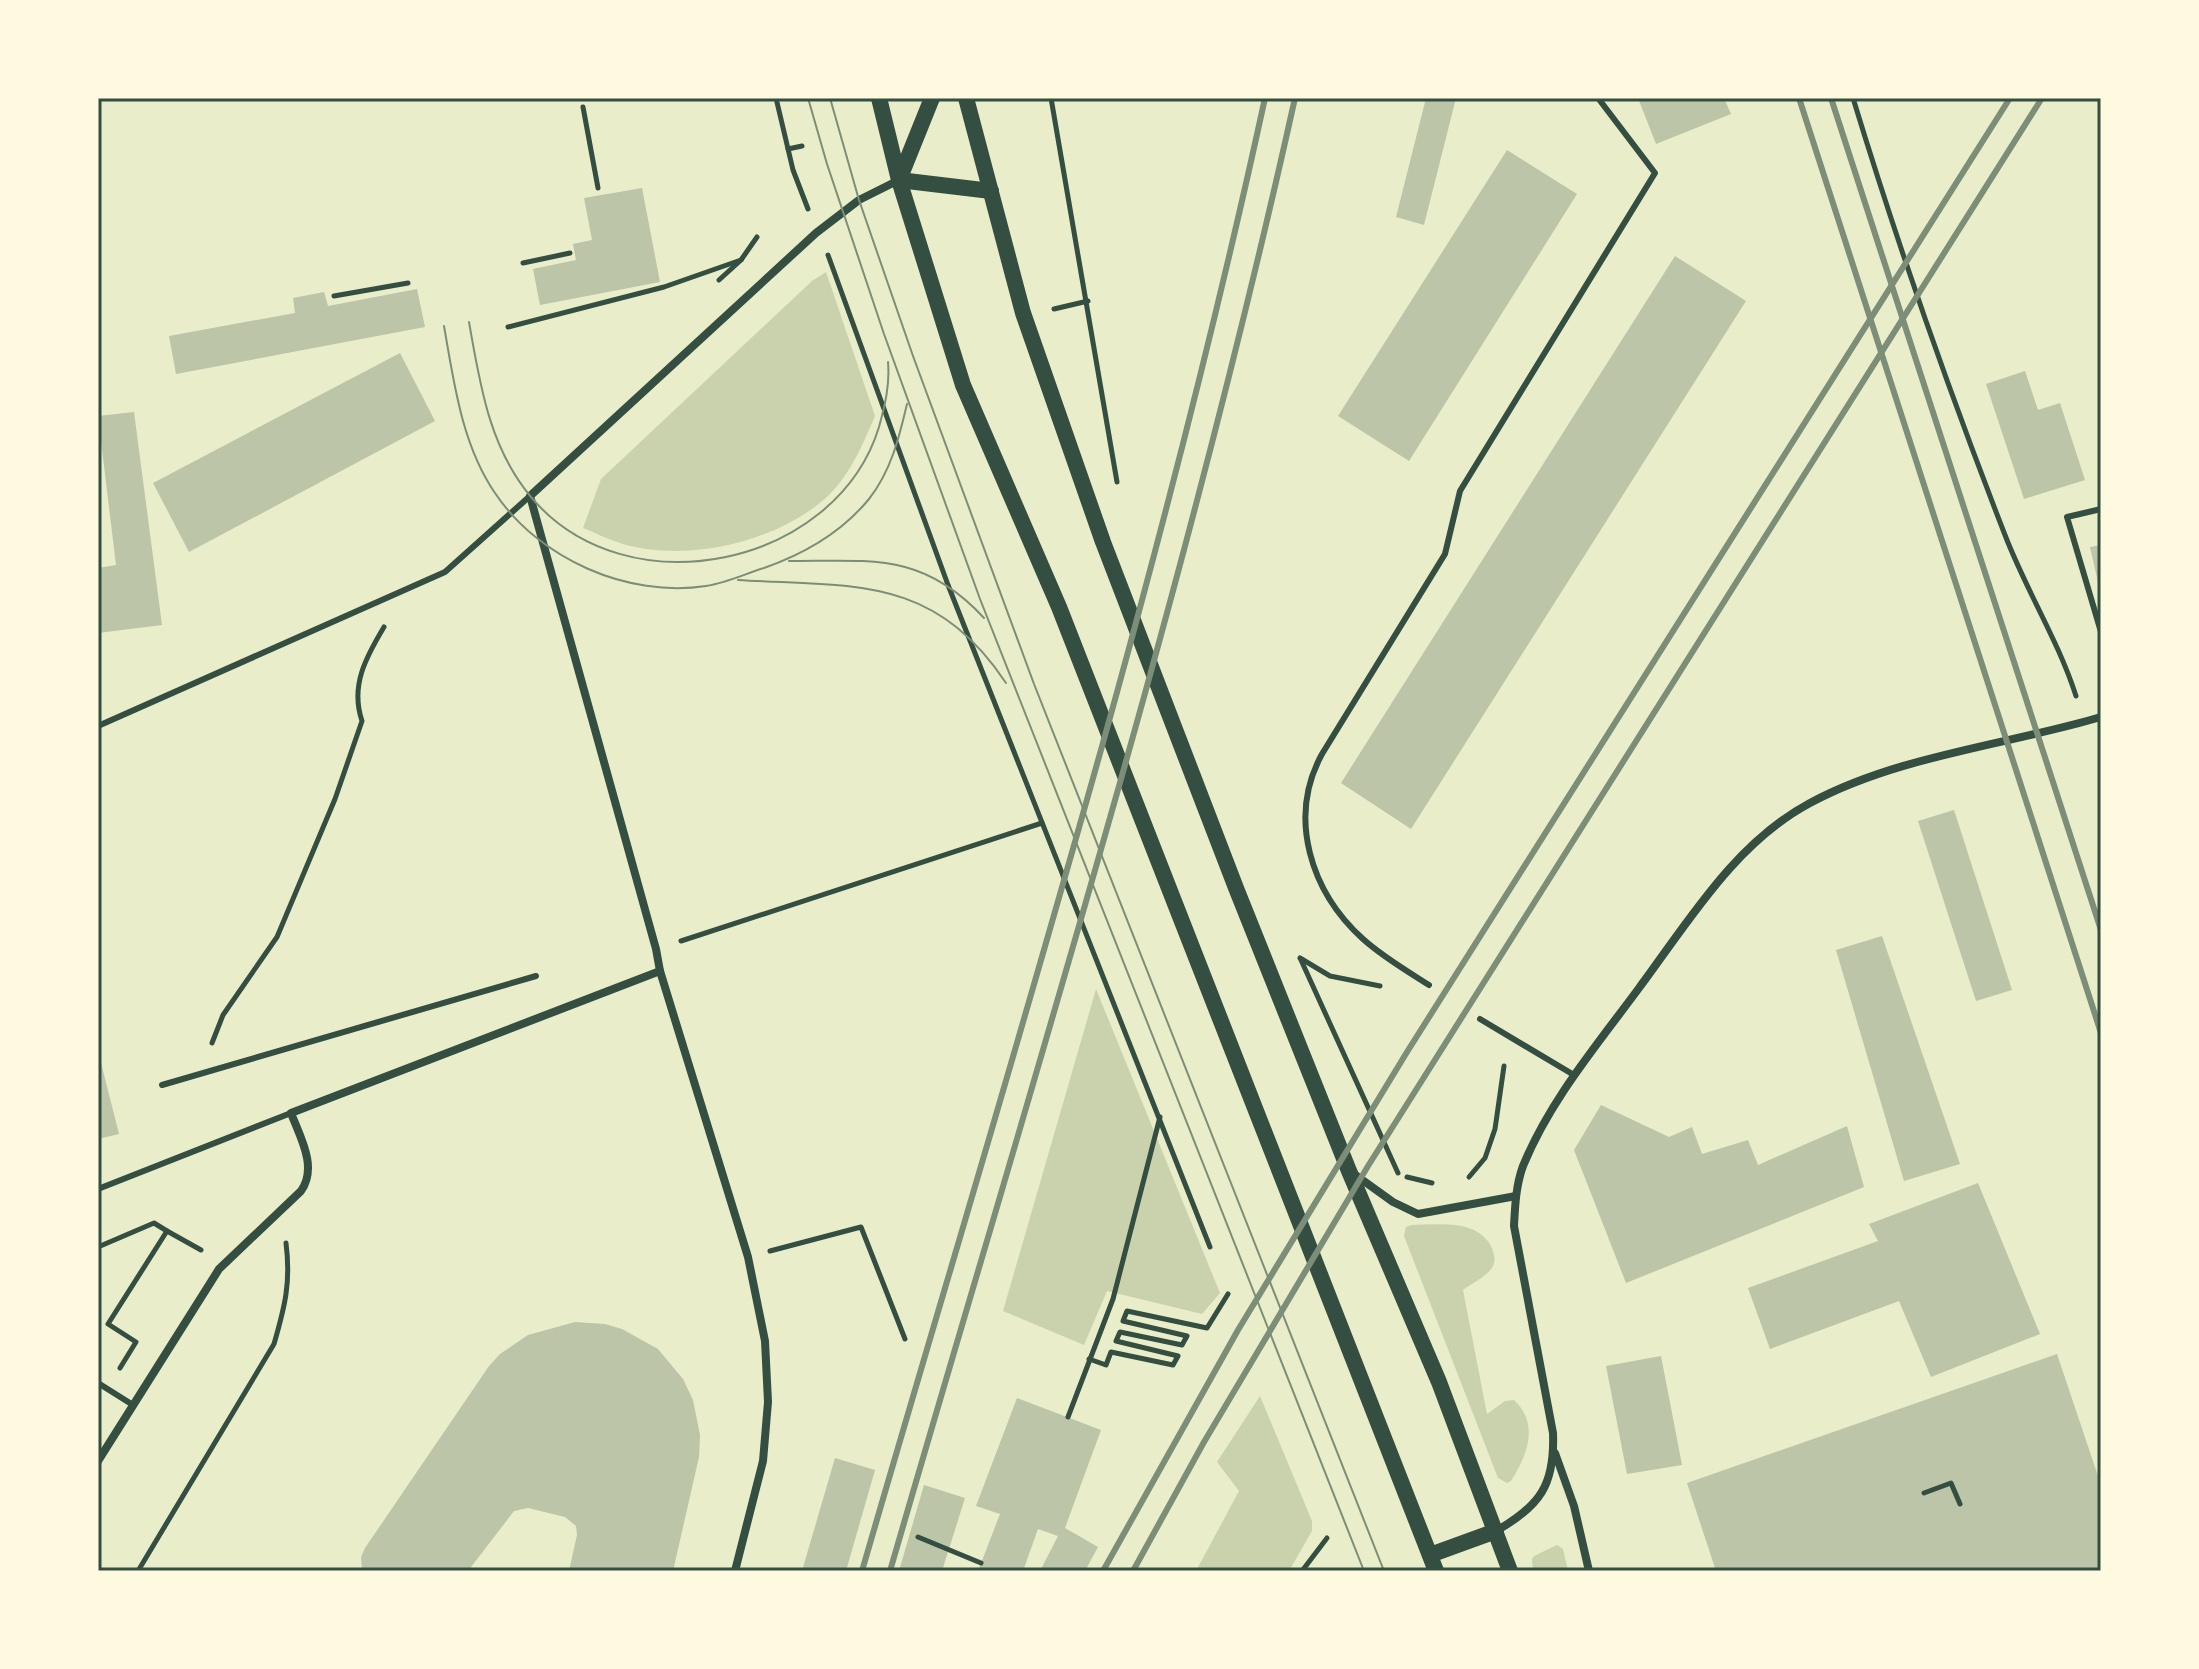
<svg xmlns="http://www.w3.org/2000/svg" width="2199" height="1669" viewBox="0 0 2199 1669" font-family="'Varela Round',sans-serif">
  <rect width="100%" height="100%" fill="#e9edc9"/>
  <g fill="#cad2ad">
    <path d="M826 272 875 416C863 444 851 473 829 495 779 542 688 563 623 544 609 540 596 533 583 528L601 479 812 281Z"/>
    <path d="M1096 989 1220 1293 1202 1314 1107 1291 1084 1345 1003 1311Z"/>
    <path d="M1411 1225C1438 1225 1478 1218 1492 1248 1494 1254 1496 1260 1493 1266 1488 1276 1471 1284 1463 1290L1487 1414 1505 1401 1514 1400C1540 1424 1527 1456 1511 1481L1507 1483 1498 1478 1404 1236 1406 1227Z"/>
    <path d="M1260 1396 1312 1521V1531L1289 1571H1196L1239 1491 1217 1462Z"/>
    <path d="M1557 1545 1563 1549 1568 1571H1533L1532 1559 1534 1556Z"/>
  </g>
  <g fill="#bcc5a7">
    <path d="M1426 98H1456L1424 225 1396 217Z"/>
    <path d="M1638 98H1724L1731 114 1656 144Z"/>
    <path d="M1507 150 1577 194 1409 461 1338 416Z"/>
    <path d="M642 188 660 282 540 305 533 269 576 260 573 244 592 240 584 198Z"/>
    <path d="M1675 256 1746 301 1411 829 1341 783Z"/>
    <path d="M417 289 425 327 176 374 169 336 295 313 293 298 324 292 328 306Z"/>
    <path d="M400 353 435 421 189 552 153 483Z"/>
    <path d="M2025 371 2038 410 2060 403 2085 480 2024 499 1986 384Z"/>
    <path d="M134 412 162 625 98 633V568L116 565 98 416Z"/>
    <path d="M2101 545V591H2100L2090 547Z"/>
    <path d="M1954 810 2012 990 1976 1001 1918 821Z"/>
    <path d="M1882 936 1960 1164 1904 1181 1836 950Z"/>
    <path d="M98 1051 119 1134 98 1139Z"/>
    <path d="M1601 1105 1669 1137 1692 1127 1702 1154 1748 1140 1758 1165 1847 1126 1864 1187 1626 1283 1574 1150Z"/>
    <path d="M1978 1183 2040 1334 1931 1377 1899 1301 1770 1349 1748 1288 1878 1241 1869 1224Z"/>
    <path d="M575 1322 605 1324 622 1329 658 1349 683 1379 693 1400 700 1435 699 1457 673 1571H569L577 1535 576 1526 565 1517 528 1508 514 1511 468 1571H362L361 1557 365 1548 489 1366 500 1354 528 1335Z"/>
    <path d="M2057 1354 2101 1485V1571H1716L1687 1483Z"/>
    <path d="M1661 1356 1682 1465 1627 1474 1606 1366Z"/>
    <path d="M1017 1398 1101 1430 1065 1528 1098 1547 1085 1571H1040L1058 1536 1038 1529 1023 1571H978L1000 1514 976 1506Z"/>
    <path d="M835 1458 875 1470 846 1571H802Z"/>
    <path d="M924 1485 965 1498 942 1571H899Z"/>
  </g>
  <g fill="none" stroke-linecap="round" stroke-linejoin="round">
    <g stroke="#344e41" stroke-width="5">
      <path d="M776 98 793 170 808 209"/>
      <path d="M1051 98C1074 226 1094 354 1117 482"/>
      <path d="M1853 98C1898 246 1949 391 2005 535 2026 590 2058 640 2076 696"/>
      <path d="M583 107 598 188"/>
      <path d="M788 149 802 146"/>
      <path d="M828 255 948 585 1210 1247"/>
      <path d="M523 263 570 253"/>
      <path d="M719 280 741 260 757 237"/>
      <path d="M334 296 408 283"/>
      <path d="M1054 309 1088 301"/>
      <path d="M508 327 664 287 741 260"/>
      <path d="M681 941 1042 823"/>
      <path d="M1300 958 1330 976 1380 986"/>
      <path d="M1301 960 1398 1173"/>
      <path d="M212 1043 223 1015 277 937 335 799 362 721C350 686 366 657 384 627"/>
      <path d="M1407 1177 1432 1183"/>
      <path d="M1469 1177 1485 1158 1495 1129 1504 1066"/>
      <path d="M98 1247 154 1223 167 1231"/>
      <path d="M770 1251 861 1227 905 1339"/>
      <path d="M1089 1359 1106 1365 1111 1352 1173 1365 1178 1356 1116 1341 1120 1332 1182 1345 1187 1336 1123 1321 1127 1311 1207 1328 1228 1294"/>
      <path d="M120 1368 136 1342 108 1324 167 1231 201 1250"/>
      <path d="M1068 1417 1113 1299 1160 1117"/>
      <path d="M1924 1493 1951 1483 1960 1504"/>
      <path d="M918 1537 981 1563"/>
      <path d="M138 1571 274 1344C285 1306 291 1282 286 1243"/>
      <path d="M1302 1571 1327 1538"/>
    </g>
    <g stroke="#344e41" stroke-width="6">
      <path d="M2101 509 2067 517 2101 632"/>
      <path d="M98 726 445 572 530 496"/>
      <path d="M1429 985C1407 971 1383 957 1363 939 1311 892 1287 818 1322 754L1445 554 1460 491 1655 173 1598 98"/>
      <path d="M1480 1019 1574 1075"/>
      <path d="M162 1085 536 976"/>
      <path d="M98 1189 291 1113"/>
      <path d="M98 1383 133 1405"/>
    </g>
    <g stroke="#344e41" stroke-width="8">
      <path d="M1354 1174 1393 1202 1418 1214 1516 1196"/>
      <path d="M1555 1453 1574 1506 1589 1571"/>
      <path d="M98 1461 219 1269 301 1191C318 1167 300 1137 291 1113L660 971"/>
      <path d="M1496 1531C1540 1506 1555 1485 1553 1433L1514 1226C1515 1206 1516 1185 1523 1166 1550 1100 1597 1045 1639 988 1689 921 1735 843 1810 803 1897 756 2006 745 2101 717"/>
      <path d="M735 1571 763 1461 768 1402 765 1341 748 1257 660 971 656 949 530 496 816 233 859 200 899 180"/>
    </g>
    <g stroke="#344e41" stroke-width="16">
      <path d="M879 98 899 180 963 385 1059 607 1436 1571"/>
      <path d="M966 98 1023 313 1103 542 1236 888 1349 1171 1439 1382 1510 1571"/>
      <path d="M899 180 991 191"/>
      <path d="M899 180 932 98"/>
      <path d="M1430 1555 1496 1531"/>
    </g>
    <g stroke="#7c8e77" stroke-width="2">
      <path d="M808 98 827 164 884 334 980 599 1364 1571"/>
      <path d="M830 98 859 200 913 356 1034 684 1384 1571"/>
      <path d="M469 322C480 384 489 447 531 497 626 611 836 567 879 427 885 405 890 385 888 362"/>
      <path d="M444 326C454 383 462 445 495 493 539 559 628 598 706 586 726 583 745 574 764 568 804 554 842 532 869 499 891 471 899 438 907 404"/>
      <path d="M789 561C872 561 923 552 984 618"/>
      <path d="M738 580C853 587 933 574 1006 683"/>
    </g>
    <g stroke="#7c8e77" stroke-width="6">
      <path d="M1799 98 2101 1033"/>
      <path d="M1831 98 2101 930"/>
      <path d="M862 1571C1004 1082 1157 596 1265 98"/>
      <path d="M890 1571C1032 1082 1185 595 1295 98"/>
      <path d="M1103 1571 1238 1330 1407 1052 2010 98"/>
      <path d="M1133 1571 1204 1442 1368 1166 2042 98"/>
    </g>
  </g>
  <rect width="2199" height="1669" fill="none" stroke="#fefae0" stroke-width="200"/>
  <rect x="100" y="100" width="1999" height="1469" fill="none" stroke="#344e41" stroke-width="3"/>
</svg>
